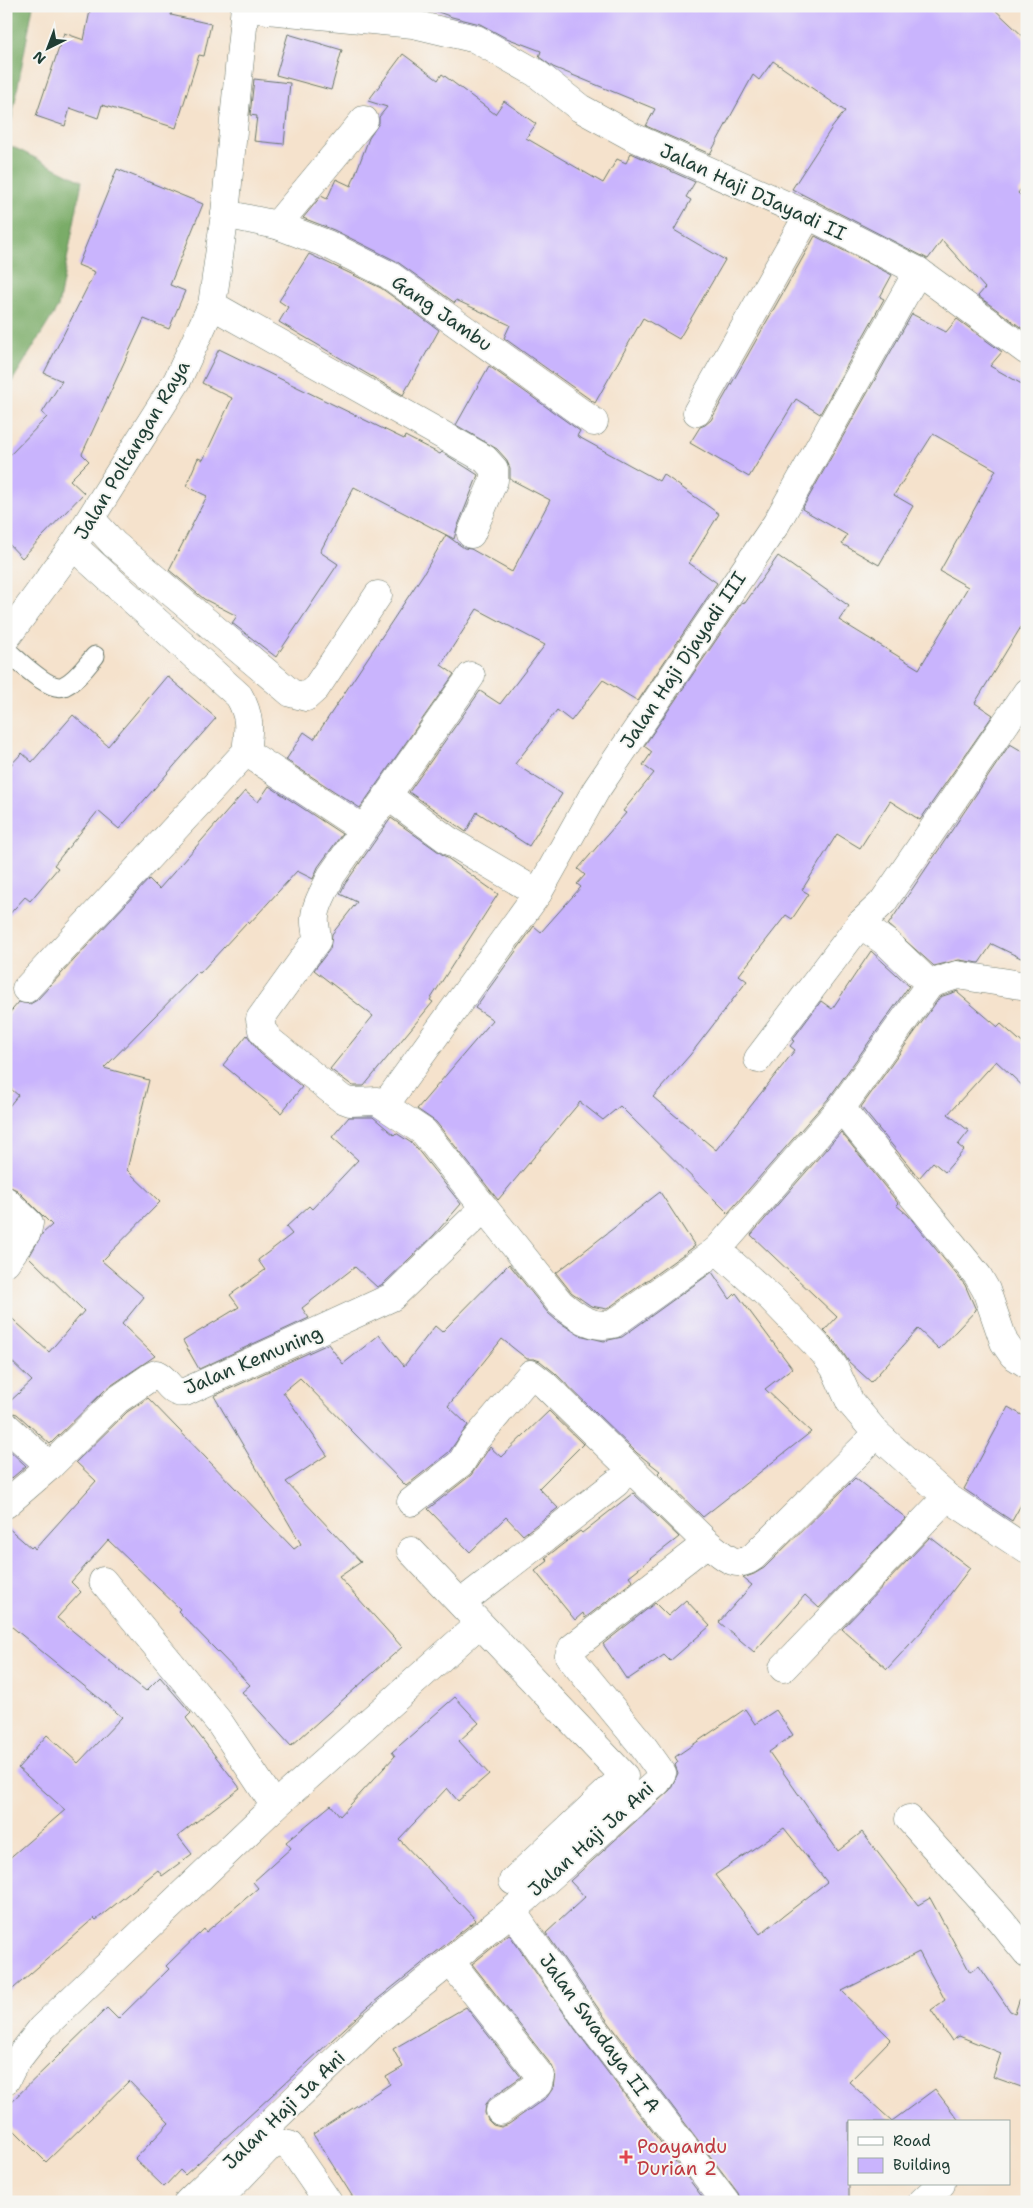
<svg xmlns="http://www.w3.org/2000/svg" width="1033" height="2208" viewBox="0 0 1033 2208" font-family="'Shantell Sans',sans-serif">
  <rect width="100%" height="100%" fill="#f6f6f2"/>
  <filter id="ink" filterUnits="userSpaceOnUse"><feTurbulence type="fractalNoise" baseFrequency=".02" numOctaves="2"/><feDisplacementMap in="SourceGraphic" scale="10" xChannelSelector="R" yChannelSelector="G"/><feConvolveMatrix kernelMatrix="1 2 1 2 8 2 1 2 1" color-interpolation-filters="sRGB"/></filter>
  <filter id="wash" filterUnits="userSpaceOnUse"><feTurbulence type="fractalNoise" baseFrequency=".0096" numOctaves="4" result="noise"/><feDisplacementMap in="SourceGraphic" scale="20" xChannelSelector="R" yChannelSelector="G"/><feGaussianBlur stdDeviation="1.12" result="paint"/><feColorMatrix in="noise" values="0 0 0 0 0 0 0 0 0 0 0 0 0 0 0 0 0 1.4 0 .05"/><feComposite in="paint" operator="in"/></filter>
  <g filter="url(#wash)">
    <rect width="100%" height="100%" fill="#f5e2cc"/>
    <path fill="#7aac68" stroke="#4c744e" d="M6 6H33L7 144 82 181 58 307 6 391Z"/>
    <g id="blocks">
      <g fill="#c9b4fd" fill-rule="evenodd">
        <path d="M91 6H173L171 15 211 24 204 56 199 55 176 128 102 105 98 118 70 108 65 126 36 116 64 33 84 40Z"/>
        <path d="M430 6H991L1027 40V181L1018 193 1027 202V324L1023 329 978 296 985 288 942 240 928 259 792 189 831 129 845 111 773 61 759 80 753 75 710 154 646 126 655 109 553 67 539 57 541 51 504 37 480 24 452 17 430 9Z"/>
        <path d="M288 34 342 50 331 90 276 75Z"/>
        <path d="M403 54 438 80 442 74 495 114 504 101 536 124 526 138 603 183 617 159 626 163 631 153 695 182 686 197 691 200 674 230 725 260 679 339 643 318 595 403 504 338 510 325 456 300 455 303 396 261 334 230 303 218 321 196 327 199 336 179 351 186 369 138 379 123V117L387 107 368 101Z"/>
        <path d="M254 79 290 83 284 144 254 141 257 116 250 115Z"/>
        <path d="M117 169 203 204 170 285 185 291 169 329 144 319 82 454 89 461 70 480 84 493 22 558 6 541V459L47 417 42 413 62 381 44 373 95 272 78 265Z"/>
        <path d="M815 236 892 275 880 297 884 299 820 414 796 399 749 477 690 443 700 427 705 425 711 420Z"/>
        <path d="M309 254 381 288 439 330 403 395 279 322 288 307 279 301Z"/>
        <path d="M912 314 946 332 957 319 1002 352 990 366 1027 387V617L975 703 993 715 920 820 890 801 860 848 837 834 802 890 809 894 792 919 786 915 739 975 747 981 690 1055 653 1097 716 1150 795 1050 790 1046 794 1041 792 1040 821 1001 832 1009 871 951 909 986 829 1098 728 1213 620 1106 603 1120 580 1102 498 1200 436 1122 417 1109 493 1020 475 1008 534 926 541 932 581 887 577 884 585 875 578 869 626 813 623 811 654 773 643 765 652 752 644 746 742 602 745 603 778 556 849 606 839 620 919 669 968 587 940 571 996 470 933 434 894 495 913 506 879 565 842 544 847 535 802 509Z"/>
        <path d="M219 349 404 439 405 436 440 454 442 452 478 475 457 528 454 539 354 487 320 552 338 564 276 657 232 623 237 616 204 599 169 570 207 496 186 486 198 458 203 460 232 398 202 383Z"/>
        <path d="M489 366 580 431 577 436 659 481 663 474 719 514 689 563 717 583 638 701 603 680 571 721 557 710 515 764 562 794 529 846 477 812 466 832 409 792 480 691 500 704 545 645 477 609 441 665 454 674 360 808 286 760 304 732 314 739 424 573 446 535 464 548 471 549 512 572 550 500 510 479V468L506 459 497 449 456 425Z"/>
        <path d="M167 676 216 718 119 829 98 811 54 865 58 868 30 901 25 897 6 918V770L22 753 32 762 73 715 108 746Z"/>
        <path d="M1010 744 1027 754V961L992 944 979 963 959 960 934 966 888 925Z"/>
        <path d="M269 786 342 834 318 867 313 879 297 871 249 924 247 922 200 973 198 972 104 1068 149 1080 127 1170 160 1202 102 1261 144 1297 122 1324 155 1356 106 1389 50 1444 17 1414 6 1411V1405L32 1381 6 1356V1313L49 1352 84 1311 29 1257 42 1234 52 1225 17 1190 6 1185V1110L18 1095 6 1085V1017L19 1002 30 1004 37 1000 149 879 159 889 245 791 258 802Z"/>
        <path d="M391 818 498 894 430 1000 433 1002 364 1086H353L330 1069 373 1016 314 970 330 949 332 934 357 902 340 894 345 884Z"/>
        <path d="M958 991V993L998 1027 1001 1024 1027 1047V1090L996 1061 948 1114 969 1131 958 1145 964 1150 945 1172 933 1162 919 1178 861 1107 940 997Z"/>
        <path d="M247 1035 260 1053 302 1087 281 1113 223 1065Z"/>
        <path d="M349 1117H373L394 1135 396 1133 413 1144 461 1204 434 1235 383 1284 377 1287 355 1267 302 1308 309 1318 199 1369 183 1341 239 1307 230 1295 265 1270 258 1260 292 1234 286 1227 309 1206 312 1209 358 1160 332 1137Z"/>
        <path d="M841 1132 898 1203 896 1205 908 1215 965 1285 976 1310 939 1349 918 1329 871 1382 849 1362 837 1344 824 1331 837 1317 751 1235Z"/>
        <path d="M660 1192 695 1246 607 1309 591 1306 571 1292 556 1273Z"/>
        <path d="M509 1264 548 1313 556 1320 579 1335 604 1341 622 1337 712 1272 730 1299 736 1293 792 1368 765 1389 811 1432 703 1517 658 1473 660 1471 637 1453 555 1373 540 1361 534 1359H527L502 1339 448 1406 468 1425 449 1452 406 1486 300 1378 283 1392 327 1455 286 1482 361 1562 339 1577 402 1647 291 1746 242 1692 250 1685 178 1611 180 1609 108 1540 71 1582 81 1592 57 1618 146 1691 160 1677 191 1713 186 1718 240 1788 178 1836 192 1854 162 1876 158 1870 96 1920 94 1918 6 1995V1861L65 1810 18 1768 47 1735 78 1763 122 1717 6 1622V1526L31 1548 33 1546 35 1549 96 1481 76 1462 127 1412 148 1398 294 1549 301 1544 214 1396 328 1344 343 1364 379 1335 404 1366 435 1326 442 1332Z"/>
        <path d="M1008 1407 1027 1418V1494L1012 1521 964 1489Z"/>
        <path d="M549 1411 583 1444 539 1488 558 1508 523 1535 506 1517 470 1552 428 1509 471 1475 490 1447 501 1457Z"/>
        <path d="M6 1447 26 1466 6 1483Z"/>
        <path d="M855 1478 906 1518 819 1608 805 1595 754 1652 719 1622 752 1585 743 1578 754 1574 764 1568Z"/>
        <path d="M633 1493 679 1537 629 1576 633 1581 585 1618 583 1613 575 1620 535 1571 548 1561 545 1558 580 1531 582 1533Z"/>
        <path d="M930 1537 970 1568 922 1631 887 1669 842 1629Z"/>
        <path d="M686 1600 710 1626 670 1661 664 1655 627 1680 603 1644 655 1603 668 1616Z"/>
        <path d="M455 1697 479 1723 459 1741 489 1774 458 1801 447 1788 399 1839 476 1920 369 2006 185 2175 180 2170 164 2187 135 2159 169 2123 129 2081 46 2162 6 2122V2107L107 2008 118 2019 169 1969 166 1966 204 1929 206 1932 258 1888 253 1882 291 1848 286 1842 331 1805 340 1816 395 1756 392 1752Z"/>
        <path d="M745 1709 755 1724 776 1710 793 1735 769 1752 838 1851 862 1832 918 1905 930 1898 970 1972 979 1966 1010 2011 1015 2013 1022 1992 1027 1993V2089L993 2077 1001 2053 959 2036 952 2041 931 2010 945 2000 919 1952 842 1991 891 2039 849 2082 892 2121 935 2089 960 2122H849V2202H741L738 2193 600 2011 546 1933 585 1897 570 1881 670 1790 678 1773 675 1765 678 1762 675 1757ZM784 1828 827 1882 760 1934 715 1875Z"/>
        <path d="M509 1934 575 2029 706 2202H356L313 2134 390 2084 386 2077 403 2067 393 2049 466 2007 521 2077 491 2098 486 2104 485 2113 488 2120 493 2125 501 2127 509 2124 547 2097 553 2088 555 2073 552 2066 472 1964Z"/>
      </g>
    </g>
  </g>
  <g filter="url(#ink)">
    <use href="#blocks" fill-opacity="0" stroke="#6a7769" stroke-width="1"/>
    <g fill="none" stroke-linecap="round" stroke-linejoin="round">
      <defs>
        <path id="service" d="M6 650C18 660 49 692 64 686 77 680 86 666 95 656"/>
        <g id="minor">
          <path d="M245 8 413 24 476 39 536 73 580 108 631 136 808 215 918 271 1027 351"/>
          <path d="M225 214 277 225 327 244 389 275 594 422"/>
          <path d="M277 225 364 120"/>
          <path d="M212 305 485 459 494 469V480L471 534"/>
          <path d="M697 412 808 215"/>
          <path d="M91 519 114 544 291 693 306 697 316 688 378 595"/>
          <path d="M471 676 331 876C326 889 316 903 315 917 314 925 317 932 317 940L260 1019 262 1030 270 1041 342 1099 350 1102 377 1101 424 1132 560 1303C576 1316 592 1329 613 1324L717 1250"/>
          <path d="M246 752 363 829"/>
          <path d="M388 796 448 840 538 893"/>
          <path d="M860 924 887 943 930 984 841 1108 717 1250 771 1298 824 1353 834 1367 850 1402 877 1434 947 1497 1027 1550"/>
          <path d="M930 984 957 975 1027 986"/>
          <path d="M26 989 246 752C249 729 251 717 239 696L73 546"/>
          <path d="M758 1059 860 924 883 902 1027 692"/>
          <path d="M385 1105 538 893 596 790 776 524 918 271"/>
          <path d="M841 1108 978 1276 986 1290 1004 1342 1013 1355 1027 1364"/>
          <path d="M6 1201 29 1223 27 1232 6 1262"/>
          <path d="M6 1426 50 1466"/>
          <path d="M411 1502 461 1463 473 1443 531 1374 544 1384 707 1543C722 1554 735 1571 753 1557L877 1434"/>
          <path d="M6 1504 50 1466 117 1400 152 1376 156 1374C167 1378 171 1396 185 1392L392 1297 484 1208"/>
          <path d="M411 1551 624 1776 513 1881"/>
          <path d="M103 1581 219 1722 275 1806"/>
          <path d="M461 1603 616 1483"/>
          <path d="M783 1668 947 1497"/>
          <path d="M909 1819 1000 1920 1027 1953"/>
          <path d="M512 1911 587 2020 726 2202"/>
          <path d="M450 1961 540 2076 538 2084 500 2111"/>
          <path d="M6 2080 14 2064 42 2028 275 1806 479 1624"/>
          <path d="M188 2202 373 2024 512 1911 657 1782 662 1773 642 1745 569 1656 572 1648 707 1543"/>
          <path d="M216 2202 268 2148 278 2143 289 2145 328 2202"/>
          <path d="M922 2202 941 2184"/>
        </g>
        <path id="tertiary" d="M6 638 73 546 177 381 212 305 225 214 245 6"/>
      </defs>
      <use href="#service" stroke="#6a7769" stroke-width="21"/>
      <use href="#minor" stroke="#6a7769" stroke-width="29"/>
      <use href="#tertiary" stroke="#6a7769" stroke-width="29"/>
      <use href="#service" stroke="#fff" stroke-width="19"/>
      <use href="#minor" stroke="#fff" stroke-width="28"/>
      <use href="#tertiary" stroke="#fff" stroke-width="28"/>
    </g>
  </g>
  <path fill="#e0444e" stroke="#f6f6f2" stroke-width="2" d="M623.5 2149.5h5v5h5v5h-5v5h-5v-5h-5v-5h5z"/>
  <g text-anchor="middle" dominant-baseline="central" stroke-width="4" stroke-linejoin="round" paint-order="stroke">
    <g font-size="19" fill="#1f3d34" stroke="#f6f6f2">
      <text transform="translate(753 192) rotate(25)">Jalan Haji DJayadi II</text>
      <text transform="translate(442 313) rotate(35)">Gang Jambu</text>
      <text transform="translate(132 450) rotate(-59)">Jalan Poltangan Raya</text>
      <text transform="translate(683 660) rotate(-56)">Jalan Haji Djayadi III</text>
      <text transform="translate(253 1360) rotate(-23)">Jalan Kemuning</text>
      <text transform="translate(591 1839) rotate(-42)">Jalan Haji Ja Ani</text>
      <text transform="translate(600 2033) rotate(54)">Jalan Swadaya II A</text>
      <text transform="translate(284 2110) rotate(-44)">Jalan Haji Ja Ani</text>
    </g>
    <g font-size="19" fill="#be3a42" stroke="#f6f6f2" text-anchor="start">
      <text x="637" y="2146">Poayandu<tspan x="637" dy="22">Durian 2</tspan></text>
    </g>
  </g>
  <rect width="1033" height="2208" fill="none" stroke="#f6f6f2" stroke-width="25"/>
  <rect x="848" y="2120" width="162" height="65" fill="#f6f6f2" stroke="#a0aca6"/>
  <rect x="858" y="2137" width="25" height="8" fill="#ffffff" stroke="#a0aca6"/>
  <text x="893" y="2146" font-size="15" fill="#1f3d34">Road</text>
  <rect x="858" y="2158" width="25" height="15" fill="#c9b4fd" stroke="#a0aca6"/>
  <text x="893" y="2170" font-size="15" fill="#1f3d34">Building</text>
  <g transform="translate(48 48) rotate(222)" stroke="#f6f6f2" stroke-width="4" paint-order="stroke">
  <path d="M0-4L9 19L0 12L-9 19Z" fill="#1f3d34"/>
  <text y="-8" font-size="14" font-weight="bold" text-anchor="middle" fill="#1f3d34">N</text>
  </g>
</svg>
